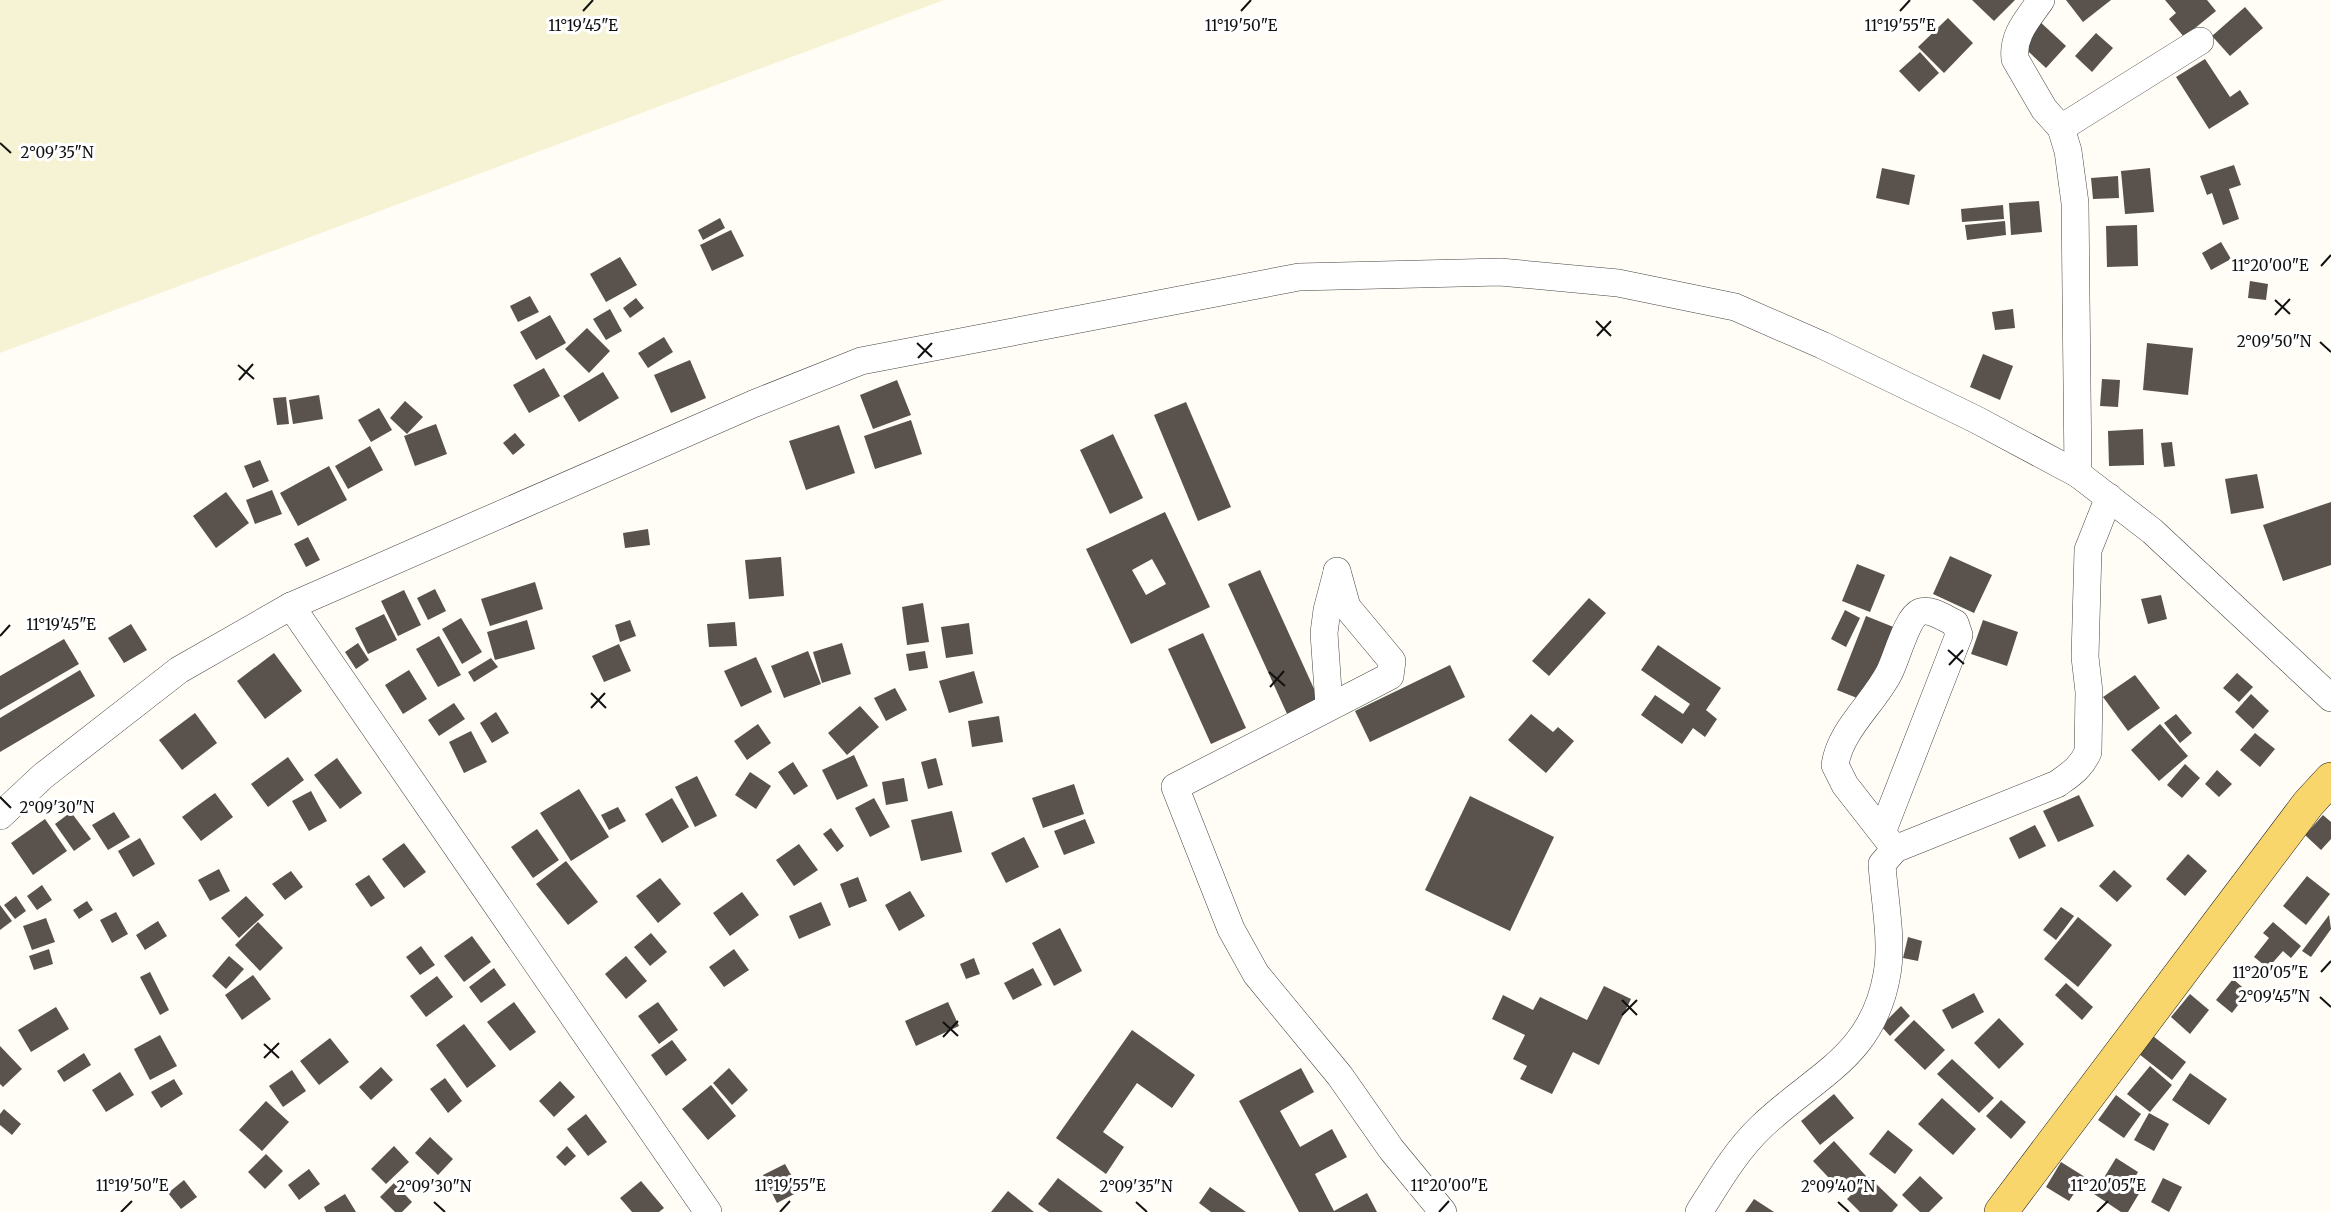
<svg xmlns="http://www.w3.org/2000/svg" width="2331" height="1212" viewBox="0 0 2331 1212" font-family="Merriweather,serif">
  <rect width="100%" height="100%" fill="#fffdf5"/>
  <path fill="#f6f3d4" d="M0 0H944L0 353Z"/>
  <g fill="#5a524d" fill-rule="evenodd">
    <path d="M1972 0H2015L1994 21Z"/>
    <path d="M2066 0H2111L2083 22Z"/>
    <path d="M2165 0H2207L2216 11 2184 37 2169 19 2176 13Z"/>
    <path d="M2245 7 2263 28 2230 56 2212 36Z"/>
    <path d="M1948 18 1973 43 1944 73 1918 47Z"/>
    <path d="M2037 19 2066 46 2046 68 2017 41Z"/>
    <path d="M2096 33 2113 48 2092 72 2075 56Z"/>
    <path d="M1920 52 1939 73 1919 92 1899 71Z"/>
    <path d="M2205 59 2230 97 2240 90 2249 104 2209 129 2176 77Z"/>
    <path d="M2234 165 2241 185 2229 189 2239 219 2223 225 2212 193 2207 195 2200 176Z"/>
    <path d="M1882 168 1915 175 1909 205 1876 198Z"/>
    <path d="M2150 168 2154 212 2125 214 2121 171Z"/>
    <path d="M2118 176 2119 198 2093 199 2091 178Z"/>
    <path d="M2039 201 2042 232 2011 235 2009 203Z"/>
    <path d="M2003 205 2004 219 1962 222 1961 209Z"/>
    <path d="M720 218 725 228 703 240 698 230Z"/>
    <path d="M2005 221 2006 235 1967 240 1965 225Z"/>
    <path d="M2137 225 2138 266 2107 267 2106 226Z"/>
    <path d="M731 230 744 256 712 271 700 245Z"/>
    <path d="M2221 242 2231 259 2211 270 2202 253Z"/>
    <path d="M620 257 637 285 606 302 590 274Z"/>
    <path d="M2250 281 2268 284 2266 300 2248 298Z"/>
    <path d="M530 296 539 312 518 322 510 306Z"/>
    <path d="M636 298 644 308 630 318 623 308Z"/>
    <path d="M610 309 622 331 606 340 593 319Z"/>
    <path d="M2013 309 2015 328 1995 330 1992 312Z"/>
    <path d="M550 315 566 343 536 360 520 332Z"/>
    <path d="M587 328 610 351 589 373 565 349Z"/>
    <path d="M664 337 673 352 648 368 638 353Z"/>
    <path d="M2147 343 2193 348 2188 395 2143 390Z"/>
    <path d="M1983 354 2013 366 2000 400 1970 387Z"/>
    <path d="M690 360 706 398 671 413 654 375Z"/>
    <path d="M544 368 560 396 529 413 513 385Z"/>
    <path d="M603 372 619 398 579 422 563 396Z"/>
    <path d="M2102 379 2120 380 2118 407 2100 406Z"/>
    <path d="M897 380 911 415 873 429 860 395Z"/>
    <path d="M319 395 323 419 293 424 289 400Z"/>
    <path d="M286 397 289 424 277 425 273 398Z"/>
    <path d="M405 401 423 417 407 434 390 418Z"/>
    <path d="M1186 402 1231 507 1198 521 1154 415Z"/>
    <path d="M379 408 392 430 371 442 358 420Z"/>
    <path d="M911 420 922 454 875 469 864 436Z"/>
    <path d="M436 424 447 454 415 466 404 436Z"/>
    <path d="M839 425 855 473 806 490 789 441Z"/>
    <path d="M2143 429 2144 465 2109 466 2108 431Z"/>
    <path d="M515 433 525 445 513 455 503 443Z"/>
    <path d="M1113 434 1143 498 1110 514 1080 450Z"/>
    <path d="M2172 442 2175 466 2164 467 2161 443Z"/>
    <path d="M370 446 383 470 348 489 335 466Z"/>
    <path d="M260 460 269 481 253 488 244 466Z"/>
    <path d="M329 466 347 500 298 526 280 493Z"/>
    <path d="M2257 474 2264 508 2231 514 2225 479Z"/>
    <path d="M272 490 282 514 255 524 246 500Z"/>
    <path d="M226 492 249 523 216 548 193 516Z"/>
    <path d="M2331 502V565L2283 581 2263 525Z"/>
    <path d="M1165 512 1210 607 1131 644 1086 549ZM1152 559 1166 584 1146 595 1132 570Z"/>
    <path d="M648 529 650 545 625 548 623 533Z"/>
    <path d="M308 537 320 560 306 567 294 544Z"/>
    <path d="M1950 556 1992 575 1974 613 1933 594Z"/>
    <path d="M781 557 784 596 749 599 745 560Z"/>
    <path d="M1857 564 1885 575 1870 612 1842 601Z"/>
    <path d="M1260 570 1320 702 1288 716 1228 584Z"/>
    <path d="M535 582 543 609 490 626 481 599Z"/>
    <path d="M435 589 446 611 428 620 417 598Z"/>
    <path d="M404 590 421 625 398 636 381 601Z"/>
    <path d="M2161 595 2167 619 2148 624 2141 599Z"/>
    <path d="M1589 598 1606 613 1549 676 1532 661Z"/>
    <path d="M923 603 929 642 907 645 902 607Z"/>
    <path d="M1845 610 1860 618 1846 647 1831 639Z"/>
    <path d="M384 614 397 640 368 654 355 628Z"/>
    <path d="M1866 616 1896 628 1867 702 1837 690Z"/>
    <path d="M461 618 482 652 462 664 442 629Z"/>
    <path d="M527 620 535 649 495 660 487 632Z"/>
    <path d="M630 620 636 636 620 642 615 625Z"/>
    <path d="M1983 620 2018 632 2007 666 1971 654Z"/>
    <path d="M735 622 737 646 709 647 707 624Z"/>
    <path d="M969 623 973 654 946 658 941 627Z"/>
    <path d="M131 624 147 650 124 663 108 638Z"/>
    <path d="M1203 633 1246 728 1211 744 1168 649Z"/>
    <path d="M439 636 461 675 438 687 416 649Z"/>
    <path d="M64 639 79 664 0 710V676Z"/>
    <path d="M358 643 369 660 356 669 345 652Z"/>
    <path d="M842 643 851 674 822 683 813 652Z"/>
    <path d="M619 644 631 671 604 682 592 656Z"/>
    <path d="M1658 645 1721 688 1706 710 1717 719 1705 737 1693 728 1682 744 1641 715 1655 695 1683 714 1690 704 1641 670Z"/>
    <path d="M808 651 821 684 784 698 771 666Z"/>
    <path d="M925 651 928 668 909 671 906 654Z"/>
    <path d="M274 653 302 691 265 719 237 681Z"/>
    <path d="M756 657 772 692 741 707 724 671Z"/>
    <path d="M491 658 498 667 474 682 468 672Z"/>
    <path d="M1450 665 1465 697 1370 742 1355 711Z"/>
    <path d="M80 670 95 696 0 752V718Z"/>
    <path d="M409 670 427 699 403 714 385 685Z"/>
    <path d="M974 671 983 703 949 713 939 681Z"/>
    <path d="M2237 673 2253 687 2239 702 2223 688Z"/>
    <path d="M2135 675 2160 708 2128 731 2103 697Z"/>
    <path d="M895 688 907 710 886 721 874 698Z"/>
    <path d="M2251 694 2269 711 2253 729 2235 712Z"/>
    <path d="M454 703 465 719 439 736 428 720Z"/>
    <path d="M860 706 879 727 847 755 828 733Z"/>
    <path d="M496 712 509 733 492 743 480 723Z"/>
    <path d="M195 713 217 743 182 770 159 740Z"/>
    <path d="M1531 714 1553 732 1558 727 1574 741 1546 773 1508 740Z"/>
    <path d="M2176 714 2192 733 2180 743 2164 723Z"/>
    <path d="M999 716 1003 742 972 747 968 721Z"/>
    <path d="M758 724 771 743 747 760 734 741Z"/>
    <path d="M2160 724 2188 756 2159 781 2131 750Z"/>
    <path d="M471 731 487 762 464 773 449 742Z"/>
    <path d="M2255 733 2275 749 2260 767 2240 750Z"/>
    <path d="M854 755 868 786 837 800 822 770Z"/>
    <path d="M288 757 304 780 268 807 251 784Z"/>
    <path d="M337 758 362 793 340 809 314 775Z"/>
    <path d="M936 758 943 785 928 789 921 762Z"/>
    <path d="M793 762 808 786 794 795 778 772Z"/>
    <path d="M2185 764 2200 778 2182 798 2167 785Z"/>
    <path d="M2217 770 2232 784 2219 797 2205 784Z"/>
    <path d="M750 772 771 786 756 809 735 795Z"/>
    <path d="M697 776 717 816 695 827 675 787Z"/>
    <path d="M904 778 908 801 886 805 882 782Z"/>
    <path d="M1074 784 1084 814 1043 828 1032 798Z"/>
    <path d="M579 789 609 837 571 861 540 813Z"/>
    <path d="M311 791 327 821 309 831 292 801Z"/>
    <path d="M215 793 233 817 201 841 182 817Z"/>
    <path d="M2079 795 2094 826 2058 842 2043 811Z"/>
    <path d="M1470 796 1554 837 1510 931 1425 890Z"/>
    <path d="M672 798 689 827 662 843 645 814Z"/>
    <path d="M874 798 890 827 870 837 855 808Z"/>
    <path d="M618 807 626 821 609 830 601 815Z"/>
    <path d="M952 811 962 852 921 861 911 820Z"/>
    <path d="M71 812 91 839 74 851 55 824Z"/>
    <path d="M114 812 130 837 108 850 92 825Z"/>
    <path d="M2323 815 2331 822V839L2321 850 2305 835Z"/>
    <path d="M45 819 67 851 33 875 11 843Z"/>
    <path d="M1085 819 1095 843 1064 855 1054 831Z"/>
    <path d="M2035 825 2046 846 2019 859 2009 838Z"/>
    <path d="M831 828 844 846 837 852 823 834Z"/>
    <path d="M537 829 559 860 533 878 511 847Z"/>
    <path d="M1024 837 1039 867 1006 883 991 853Z"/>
    <path d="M140 838 155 864 133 877 118 851Z"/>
    <path d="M404 843 426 872 404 888 382 859Z"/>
    <path d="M799 844 818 870 794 886 776 860Z"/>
    <path d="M2188 854 2207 871 2185 896 2166 879Z"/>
    <path d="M566 861 598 902 568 925 536 884Z"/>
    <path d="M219 869 230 891 210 901 198 880Z"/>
    <path d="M2114 870 2132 886 2117 902 2099 886Z"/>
    <path d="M291 871 303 887 285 900 272 884Z"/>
    <path d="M369 875 385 898 371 907 355 884Z"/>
    <path d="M2307 876 2330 894 2306 925 2283 906Z"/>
    <path d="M858 877 867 901 849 908 840 884Z"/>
    <path d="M660 878 681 904 658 923 636 896Z"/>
    <path d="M42 885 52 900 37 910 27 896Z"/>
    <path d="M910 891 925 916 899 931 885 905Z"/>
    <path d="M742 892 759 915 730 936 713 913Z"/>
    <path d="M16 896 26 911 15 919 4 905Z"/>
    <path d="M246 896 264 915 239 938 221 918Z"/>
    <path d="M87 901 93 910 79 919 73 910Z"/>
    <path d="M821 902 831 925 799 939 789 916Z"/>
    <path d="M0 905 12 921 0 930Z"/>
    <path d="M2061 907 2074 916 2056 940 2043 930Z"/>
    <path d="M116 912 128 934 112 943 100 920Z"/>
    <path d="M2329 915 2331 929 2311 957 2302 951Z"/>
    <path d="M2078 917 2112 945 2078 987 2044 959Z"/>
    <path d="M46 918 55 942 32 950 23 926Z"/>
    <path d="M158 921 167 936 145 950 136 935Z"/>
    <path d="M258 922 283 948 260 971 235 945Z"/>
    <path d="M2273 922 2301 946 2291 958 2283 951 2268 968 2254 957 2269 938 2263 933Z"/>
    <path d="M1060 928 1082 971 1054 986 1032 943Z"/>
    <path d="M651 933 667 952 650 966 634 947Z"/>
    <path d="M472 936 491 962 464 982 444 956Z"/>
    <path d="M1908 937 1922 941 1918 961 1903 958Z"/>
    <path d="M421 946 435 965 420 975 406 957Z"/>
    <path d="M49 949 53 964 34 970 29 956Z"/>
    <path d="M734 949 749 970 724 987 709 967Z"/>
    <path d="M229 956 244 969 226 989 212 976Z"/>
    <path d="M626 956 647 981 626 999 605 974Z"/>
    <path d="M974 958 980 974 966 979 960 964Z"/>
    <path d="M494 968 506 985 481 1003 469 987Z"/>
    <path d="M1033 968 1042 985 1013 1000 1004 983Z"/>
    <path d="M150 972 169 1010 160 1015 140 977Z"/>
    <path d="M253 975 271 999 242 1020 225 995Z"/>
    <path d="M437 976 453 997 426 1017 410 996Z"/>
    <path d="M2233 979 2248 992 2232 1013 2216 1000Z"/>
    <path d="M2066 983 2093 1007 2082 1020 2055 995Z"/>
    <path d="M1604 986 1631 999 1599 1065 1573 1052 1552 1094 1520 1079 1527 1066 1513 1059 1525 1035 1492 1019 1503 995 1533 1010 1540 997 1587 1020Z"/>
    <path d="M1974 993 1984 1012 1952 1029 1942 1010Z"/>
    <path d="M2190 994 2209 1010 2190 1034 2171 1017Z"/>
    <path d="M514 1002 536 1032 510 1051 487 1022Z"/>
    <path d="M658 1002 678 1030 659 1044 638 1016Z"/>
    <path d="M948 1002 959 1026 916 1046 905 1021Z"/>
    <path d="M1901 1006 1910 1016 1890 1036 1881 1026Z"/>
    <path d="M56 1007 69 1029 31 1052 18 1030Z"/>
    <path d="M1999 1018 2024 1044 1999 1069 1974 1043Z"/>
    <path d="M1914 1020 1945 1050 1925 1070 1894 1040Z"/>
    <path d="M464 1024 496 1066 467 1088 436 1045Z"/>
    <path d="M1132 1030 1195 1075 1172 1108 1137 1083 1103 1132 1124 1147 1106 1174 1056 1138Z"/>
    <path d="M160 1035 177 1066 150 1080 134 1049Z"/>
    <path d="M2153 1036 2186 1062 2172 1080 2139 1054Z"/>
    <path d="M330 1038 349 1062 319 1085 300 1061Z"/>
    <path d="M672 1040 687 1060 666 1076 651 1055Z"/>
    <path d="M0 1046 22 1069 3 1087 0 1084Z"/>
    <path d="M84 1053 91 1065 64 1082 57 1071Z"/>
    <path d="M1952 1059 1994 1098 1979 1113 1937 1074Z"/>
    <path d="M2150 1066 2172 1085 2150 1112 2127 1094Z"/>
    <path d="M381 1067 393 1080 371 1100 359 1087Z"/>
    <path d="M729 1068 748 1090 732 1105 713 1083Z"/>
    <path d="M1301 1068 1314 1092 1280 1111 1300 1147 1332 1129 1347 1157 1315 1174 1334 1211 1367 1193 1377 1212H1299L1239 1101Z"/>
    <path d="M292 1070 306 1091 283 1107 269 1086Z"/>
    <path d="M120 1072 134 1095 106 1112 92 1090Z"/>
    <path d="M2190 1073 2227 1099 2209 1125 2172 1100Z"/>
    <path d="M445 1078 462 1101 448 1113 430 1089Z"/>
    <path d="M174 1079 183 1094 161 1108 151 1092Z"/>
    <path d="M560 1081 575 1097 554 1117 539 1101Z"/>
    <path d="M711 1085 736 1116 708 1140 682 1109Z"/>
    <path d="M1834 1094 1854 1118 1820 1145 1801 1121Z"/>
    <path d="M2116 1095 2141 1114 2124 1138 2098 1120Z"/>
    <path d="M1942 1098 1976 1129 1953 1155 1918 1124Z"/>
    <path d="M2001 1100 2026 1122 2011 1139 1986 1116Z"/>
    <path d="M266 1101 289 1122 262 1151 239 1130Z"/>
    <path d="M4 1109 21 1124 12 1135 0 1125V1114Z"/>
    <path d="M2149 1113 2169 1124 2154 1151 2134 1140Z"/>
    <path d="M586 1114 607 1142 588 1156 567 1129Z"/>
    <path d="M1888 1130 1913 1150 1895 1174 1869 1154Z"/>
    <path d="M430 1137 453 1159 438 1175 415 1153Z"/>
    <path d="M1834 1141 1866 1176 1845 1195 1813 1161Z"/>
    <path d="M394 1146 409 1162 386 1184 371 1169Z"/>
    <path d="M567 1146 576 1156 565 1166 556 1157Z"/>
    <path d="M266 1154 283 1171 265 1189 248 1172Z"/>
    <path d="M2116 1158 2138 1172 2130 1186 2140 1192 2128 1212H2121L2094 1194Z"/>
    <path d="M2061 1162 2085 1177 2069 1201 2046 1187Z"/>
    <path d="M785 1164 800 1191 777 1203 763 1175Z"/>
    <path d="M309 1169 320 1184 299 1200 288 1185Z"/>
    <path d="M1920 1176 1943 1198 1929 1212H1920L1902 1195Z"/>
    <path d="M1869 1177 1898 1205 1892 1212H1860L1847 1199Z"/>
    <path d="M1058 1178 1103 1212H1049L1038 1204Z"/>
    <path d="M2163 1178 2182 1187 2169 1212 2151 1202Z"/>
    <path d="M184 1180 197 1197 181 1209 168 1193Z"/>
    <path d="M641 1181 664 1208 659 1212H632L620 1198Z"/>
    <path d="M394 1183 412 1202 402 1212H395L380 1197Z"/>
    <path d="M1210 1187 1246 1212H1211L1199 1203Z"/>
    <path d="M1008 1191 1034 1212H991Z"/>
    <path d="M345 1194 356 1212H326L324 1207Z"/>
    <path d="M1754 1199 1774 1212H1745Z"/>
  </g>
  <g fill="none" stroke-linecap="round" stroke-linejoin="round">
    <defs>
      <g id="minor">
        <path d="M2041 0C2028 19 2012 35 2015 59L2044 109 2061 128 2068 151 2075 203 2078 474"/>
        <path d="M2061 128 2200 41"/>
        <path d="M1337 571 1347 607 1392 661 1390 676 1175 787 1231 929 1256 974 1340 1076 1391 1149 1443 1212"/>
        <path d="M291 606 708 1212"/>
        <path d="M1329 705 1324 633 1327 610 1337 572"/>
        <path d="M0 816 43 776 179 670 291 606 753 404 861 361 1299 277 1500 272 1618 283 1735 307 1822 345 1975 419 2078 474 2152 531 2331 698"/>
        <path d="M1883 830 1959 635 1955 623C1946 619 1930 608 1920 612 1907 617 1896 660 1889 673 1873 704 1840 730 1835 765L1845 785 1895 849"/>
        <path d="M1699 1212C1718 1182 1735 1152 1761 1127 1815 1075 1873 1057 1887 974 1893 941 1884 897 1882 864L1895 849 2057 784C2071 774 2081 768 2088 752L2089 692 2085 657 2088 550 2109 497"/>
      </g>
      <path id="major" d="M2001 1212 2308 804 2331 779"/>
    </defs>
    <use href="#minor" stroke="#444" stroke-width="28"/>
    <use href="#major" stroke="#222" stroke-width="34"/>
    <use href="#minor" stroke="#fff" stroke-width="27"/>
    <use href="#major" stroke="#f9d66b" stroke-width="33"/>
  </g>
  <path fill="none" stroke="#111" stroke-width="2" d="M583 11 593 0M1241 11 1251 0M1900 11 1910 0M0 143 11 153M2321 266 2331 255M2275 300 2290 314M2275 315 2290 299M1596 321 1611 336M1597 336 1611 321M2320 342 2331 352M917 343 932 357M918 358 932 343M238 365 254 379M239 380 253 364M0 636 10 625M1948 650 1964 664M1949 665 1963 650M1269 672 1285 686M1270 687 1284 671M591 693 606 708M591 708 605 693M0 797 11 808M2321 972 2331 961M2320 997 2331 1007M1622 1000 1637 1015M1622 1015 1637 1000M943 1022 958 1036M943 1037 958 1021M264 1044 279 1058M264 1058 279 1043M434 1202 445 1212M1136 1202 1147 1212M1838 1202 1849 1212M121 1212 132 1201M780 1212 790 1201M1439 1212 1449 1201M2097 1212 2108 1201"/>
  <g font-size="15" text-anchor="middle" fill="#111" stroke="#fff" stroke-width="6" stroke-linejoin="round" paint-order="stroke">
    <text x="583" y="31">11°19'45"E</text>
    <text x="1241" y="31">11°19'50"E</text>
    <text x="1900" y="31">11°19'55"E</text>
    <text x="57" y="158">2°09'35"N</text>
    <text x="2270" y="271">11°20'00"E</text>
    <text x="2274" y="347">2°09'50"N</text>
    <text x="61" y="630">11°19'45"E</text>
    <text x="57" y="813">2°09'30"N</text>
    <text x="2270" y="978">11°20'05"E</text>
    <text x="2274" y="1002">2°09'45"N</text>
    <text x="132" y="1191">11°19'50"E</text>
    <text x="790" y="1191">11°19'55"E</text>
    <text x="1449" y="1191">11°20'00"E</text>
    <text x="2108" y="1191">11°20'05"E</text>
    <text x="434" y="1192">2°09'30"N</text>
    <text x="1136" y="1192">2°09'35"N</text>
    <text x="1838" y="1192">2°09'40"N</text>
  </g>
</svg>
